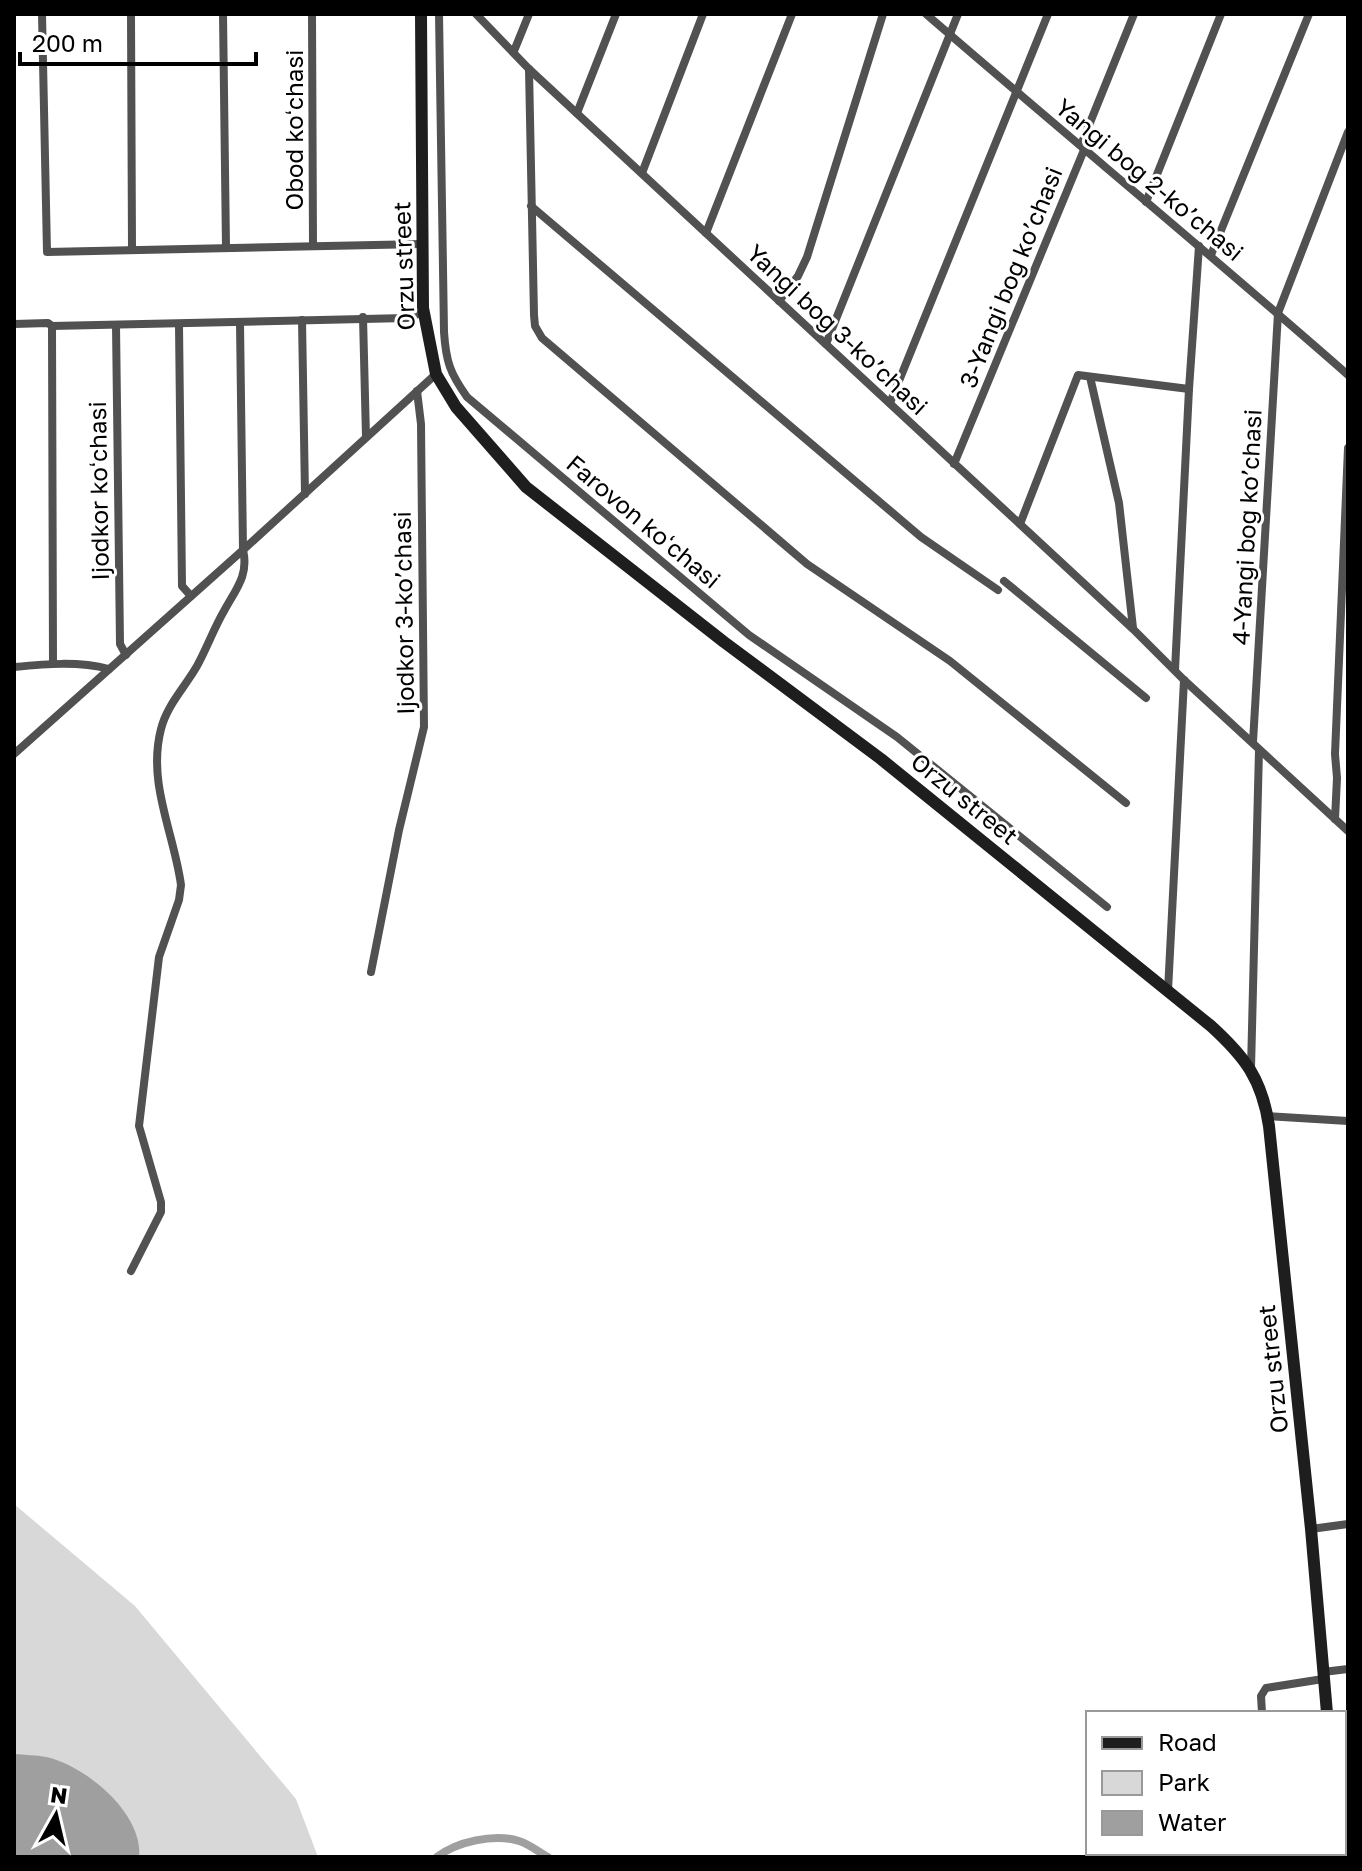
<svg xmlns="http://www.w3.org/2000/svg" width="1362" height="1871" viewBox="0 0 1362 1871" font-family="'Golos Text',sans-serif">
  <rect width="100%" height="100%" fill="#fff"/>
  <path fill="#d8d8d8" d="M14 1504 135 1606 296 1799 318 1857H14Z"/>
  <path fill="#9f9f9f" d="M14 1754C24 1755 36 1755 46 1757 85 1765 144 1814 139 1857H14Z"/>
  <g fill="none" stroke-linecap="round" stroke-linejoin="round">
    <path stroke="#9f9f9f" stroke-width="8" d="M437 1857C456 1842 494 1833 519 1841 529 1844 539 1852 548 1857"/>
    <g stroke="#515151" stroke-width="8">
      <path d="M42 14 47 252 423 244"/>
      <path d="M131 14 132 249"/>
      <path d="M223 14 226 247"/>
      <path d="M312 14 313 246"/>
      <path d="M439 14 444 332C446 362 450 373 467 397L749 635 897 737 1107 907"/>
      <path d="M476 14 529 69 1133 629 1184 680 1348 831"/>
      <path d="M926 14C1066 135 1209 253 1348 375"/>
      <path d="M514 51 529 14"/>
      <path d="M529 69 534 315 535 326 542 338 807 564 950 661 1126 803"/>
      <path d="M577 113 616 14"/>
      <path d="M642 173 703 14"/>
      <path d="M1146 202 1221 14"/>
      <path d="M531 206 921 537 998 590"/>
      <path d="M706 233 792 14"/>
      <path d="M1211 255 1309 14"/>
      <path d="M779 301 798 276 807 257 883 14"/>
      <path d="M363 317 366 437"/>
      <path d="M302 320 305 494"/>
      <path d="M14 324 48 323 52 326 407 318 424 312"/>
      <path d="M116 325 120 644 126 655"/>
      <path d="M179 325 182 586 191 596"/>
      <path d="M52 326 53 663"/>
      <path d="M826 344 958 14"/>
      <path d="M1090 377 1119 503 1133 628"/>
      <path d="M890 403 1048 14"/>
      <path d="M954 464 1084 150 1083 140 1134 14"/>
      <path d="M1020 524 1078 375 1189 389"/>
      <path d="M1004 581 1146 698"/>
      <path d="M14 667C46 664 78 661 109 669"/>
      <path d="M1175 670 1189 389 1199 246"/>
      <path d="M1253 742 1278 313 1348 132"/>
      <path d="M14 754 243 550 436 374"/>
      <path d="M1335 819 1337 778 1335 754 1348 448"/>
      <path d="M371 972 399 830 424 727 421 424 417 391"/>
      <path d="M1168 991 1184 680"/>
      <path d="M1251 1068 1259 750"/>
      <path d="M1267 1116 1348 1121"/>
      <path d="M131 1271 161 1212V1202L139 1126 159 957 179 900 181 885C174 833 147 783 161 729 167 705 185 687 197 666 207 648 214 628 224 611 236 589 249 575 243 550L240 323"/>
      <path d="M1311 1529 1348 1524"/>
      <path d="M1323 1672 1348 1669"/>
      <path d="M1262 1713 1261 1696 1266 1688 1323 1679"/>
      <path d="M1344 1743 1348 1742"/>
      <path d="M1276 1853V1857"/>
    </g>
    <g stroke="#1e1e1e" stroke-width="12">
      <path d="M421 14 423 308 436 374 456 407 526 487 724 642 881 759 1211 1026C1245 1057 1262 1079 1269 1126L1311 1529 1327 1713"/>
      <path d="M1341 1853V1857"/>
    </g>
  </g>
  <g text-anchor="middle" dominant-baseline="central" stroke-width="6" stroke-linejoin="round" paint-order="stroke">
    <g font-size="24" fill="#000" stroke="#fff">
      <text transform="translate(293 130) rotate(-90)">Obod koʻchasi</text>
      <text transform="translate(1150 179) rotate(40)">Yangi bog 2-koʼchasi</text>
      <text transform="translate(403 266) rotate(-92)">Orzu street</text>
      <text transform="translate(1010 277) rotate(-68)">3-Yangi bog koʼchasi</text>
      <text transform="translate(838 329) rotate(43)">Yangi bog 3-koʼchasi</text>
      <text transform="translate(98 491) rotate(-91)">Ijodkor koʻchasi</text>
      <text transform="translate(644 521) rotate(40)">Farovon koʻchasi</text>
      <text transform="translate(1246 527) rotate(-87)">4-Yangi bog koʼchasi</text>
      <text transform="translate(403 613) rotate(-91)">Ijodkor 3-koʼchasi</text>
      <text transform="translate(965 798) rotate(39)">Orzu street</text>
      <text transform="translate(1272 1369) rotate(-96)">Orzu street</text>
    </g>
  </g>
  <rect width="1362" height="1871" fill="none" stroke="#000000" stroke-width="32"/>
  <rect x="1086" y="1711" width="260" height="144" fill="#ffffff" stroke="#999999" stroke-width="2"/>
  <rect x="1102" y="1737" width="40" height="12" fill="#1e1e1e" stroke="#999999" stroke-width="2"/>
  <text x="1158" y="1751" font-size="24" fill="#000000">Road</text>
  <rect x="1102" y="1771" width="40" height="24" fill="#d8d8d8" stroke="#999999" stroke-width="2"/>
  <text x="1158" y="1791" font-size="24" fill="#000000">Park</text>
  <rect x="1102" y="1811" width="40" height="24" fill="#9f9f9f" stroke="#999999" stroke-width="2"/>
  <text x="1158" y="1831" font-size="24" fill="#000000">Water</text>
  <g transform="translate(56 1815) rotate(8)" stroke="#ffffff" stroke-width="6" paint-order="stroke">
  <path d="M0-6L14 30L0 20L-14 30Z" fill="#000000"/>
  <text y="-12" font-size="22" font-weight="bold" text-anchor="middle" fill="#000000">N</text>
  </g>
  <path d="M20 52v12h236v-12" fill="none" stroke="#000000" stroke-width="4"/>
  <text x="32" y="52" font-size="24" fill="#000000" stroke="#ffffff" stroke-width="6" paint-order="stroke">200 m</text>
</svg>
